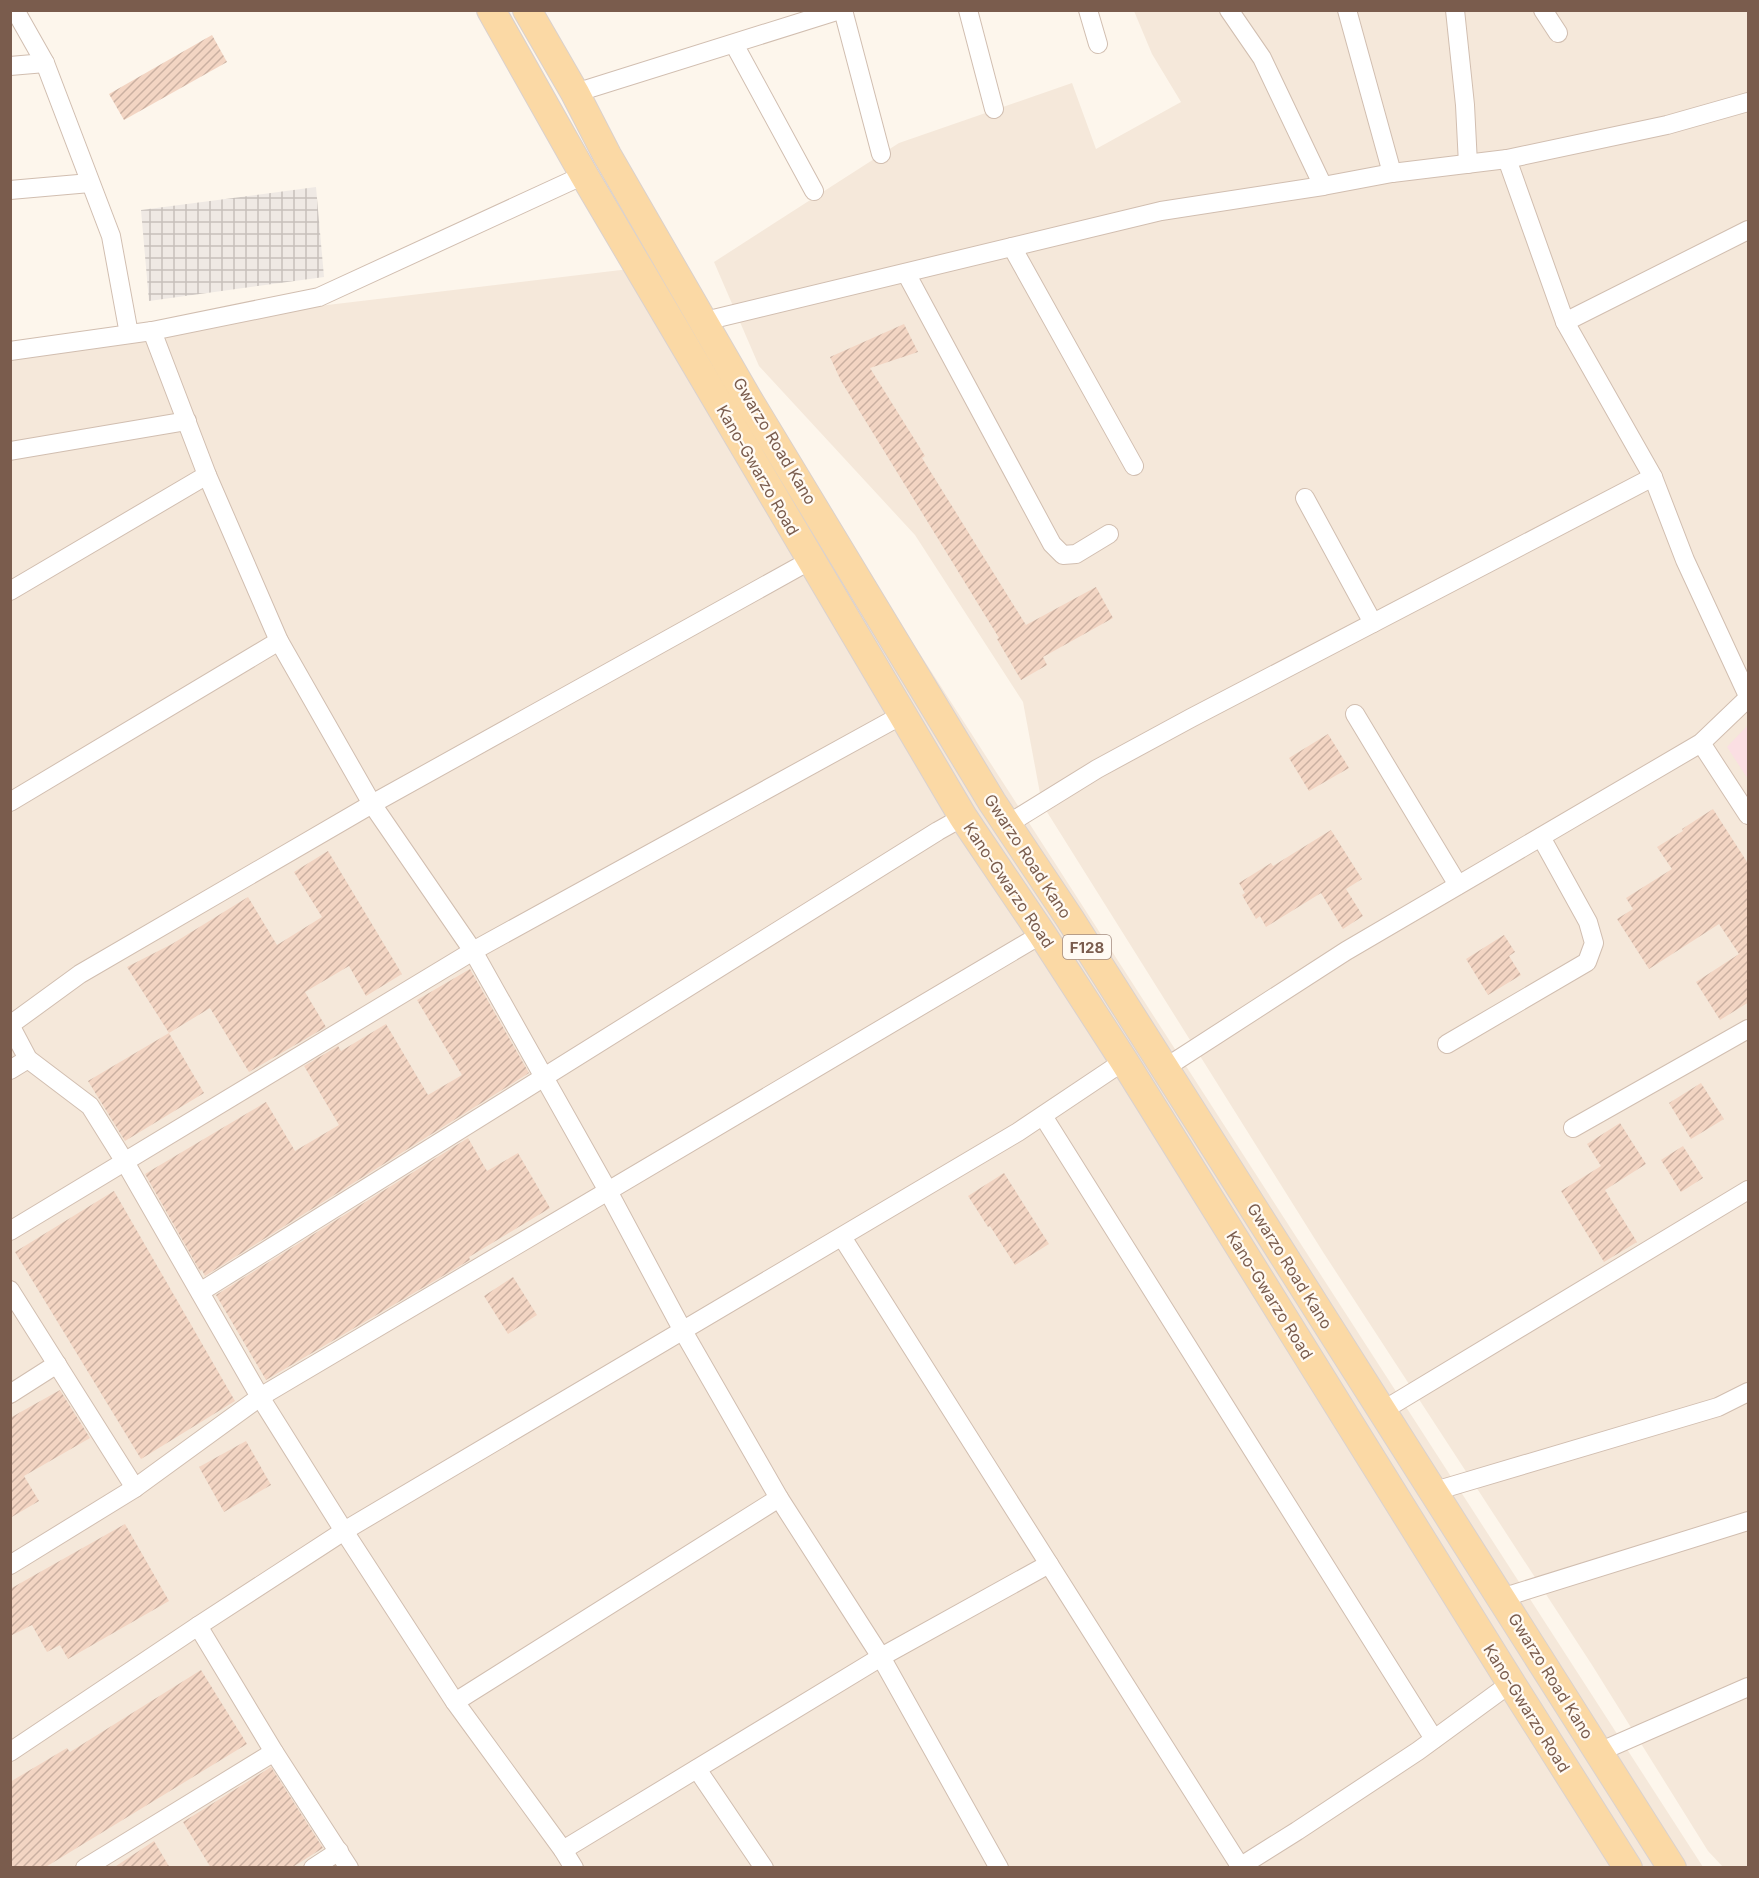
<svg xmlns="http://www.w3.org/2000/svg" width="1759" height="1878" viewBox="0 0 1759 1878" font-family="Inter,sans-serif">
  <defs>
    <pattern id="industrial-grid" width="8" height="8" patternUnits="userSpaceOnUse" patternTransform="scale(1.5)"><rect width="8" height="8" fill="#efe9e4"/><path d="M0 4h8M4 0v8" fill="none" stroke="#c7c0bb"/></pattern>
    <pattern id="building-hatch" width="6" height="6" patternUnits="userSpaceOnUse" patternTransform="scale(1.5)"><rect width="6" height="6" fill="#f3d5c3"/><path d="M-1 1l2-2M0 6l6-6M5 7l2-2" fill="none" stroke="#cab0a1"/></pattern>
  </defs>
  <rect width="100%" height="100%" fill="#fdf6ec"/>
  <g fill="#f5e8da">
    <path d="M1134 11H1748V1867H1723L1708 1851 1592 1665 1323 1252 1042 804 1023 702 915 535 759 366 714 262 899 143 1072 83 1096 149 1181 102 1152 54Z"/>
    <path d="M646 267 705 321 1703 1867H11L10 343Z"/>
  </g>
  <path fill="url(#industrial-grid)" d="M316 187 324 277 149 301 141 210Z"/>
  <path fill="#fbdfe3" d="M1748 725V779L1727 747Z"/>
  <g fill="url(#building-hatch)">
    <path d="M212 35 227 62 124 120 109 94Z"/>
    <path d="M904 324 918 352 870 368 925 456 922 458 1026 625 1096 587 1113 618 1043 657 1047 665 1021 680 997 639 999 638 841 381 830 357Z"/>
    <path d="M1328 734 1349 768 1309 791 1289 758Z"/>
    <path d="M1713 809 1749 865V1002L1720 1020 1696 982 1739 954 1719 924 1649 969 1617 919 1633 909 1626 898 1672 869 1657 847 1683 831 1682 829Z"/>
    <path d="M1331 830 1362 879 1346 889 1363 916 1343 929 1321 893 1266 927 1260 916 1256 919 1242 895 1245 893 1239 883 1271 863 1273 866Z"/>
    <path d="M328 851 402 974 366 996 349 966 305 992 326 1027 249 1072 210 1008 169 1033 127 967 172 944 248 897 277 945 322 917 294 872Z"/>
    <path d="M1504 935 1515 952 1509 956 1521 975 1488 995 1466 959Z"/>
    <path d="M470 969 529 1073 205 1276 202 1270 200 1271 145 1174 266 1102 295 1151 339 1125 304 1066 338 1046 341 1051 386 1024 428 1095 462 1075 417 1000Z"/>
    <path d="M169 1033 204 1093 125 1141 88 1081Z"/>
    <path d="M1701 1083 1724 1119 1691 1139 1669 1103Z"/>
    <path d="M1620 1123 1646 1164 1605 1190 1637 1242 1604 1262 1561 1191 1601 1166 1587 1144Z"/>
    <path d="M468 1138 487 1171 518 1153 550 1208 469 1257 470 1260 266 1380 216 1295Z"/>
    <path d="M1683 1146 1703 1178 1681 1192 1661 1160Z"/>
    <path d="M1004 1173 1049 1244 1015 1265 990 1226 988 1227 968 1196Z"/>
    <path d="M114 1191 235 1401 141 1459 15 1252Z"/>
    <path d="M513 1277 537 1315 508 1334 484 1296Z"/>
    <path d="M60 1390 90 1438 24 1476 39 1501 10 1518V1418Z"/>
    <path d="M246 1441 271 1485 224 1512 199 1467Z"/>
    <path d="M125 1524 169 1601 68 1659 60 1645 47 1652 32 1625 10 1636V1589Z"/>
    <path d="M201 1670 247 1744 44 1868H10V1782L67 1748 70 1752Z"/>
    <path d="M271 1767 323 1848 291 1868H211L183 1822Z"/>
    <path d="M154 1841 170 1868H113Z"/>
  </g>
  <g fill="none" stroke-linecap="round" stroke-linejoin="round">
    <defs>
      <g id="street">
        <path d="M15 10 45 63 111 236 129 334"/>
        <path d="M843 10 881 154"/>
        <path d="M968 10 994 109"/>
        <path d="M1088 10 1098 44"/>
        <path d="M1229 10 1262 58 1323 186"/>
        <path d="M1347 10 1392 173"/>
        <path d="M1455 10 1465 105 1468 164"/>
        <path d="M1543 10 1558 33"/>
        <path d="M734 44 814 191"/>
        <path d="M10 66 45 63"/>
        <path d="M575 93 840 10"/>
        <path d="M1507 159 1565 322 1653 477 1685 560 1748 696"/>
        <path d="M10 190 90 183"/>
        <path d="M1012 247 1134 466"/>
        <path d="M906 273 1052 544 1063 555 1076 554 1109 534"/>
        <path d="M705 321 1161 211 1323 186 1392 173 1507 159 1667 125 1748 102"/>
        <path d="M1565 322 1748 230"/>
        <path d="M152 331 207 475 279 641 372 804 473 951 608 1191 683 1331 779 1498 881 1657 999 1868"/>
        <path d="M10 351 152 331 319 297 584 175"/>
        <path d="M10 451 187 421"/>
        <path d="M1305 498 1373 623"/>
        <path d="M10 591 207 475"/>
        <path d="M1355 714 1458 885"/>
        <path d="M1701 743 1748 815"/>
        <path d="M10 802 279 641"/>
        <path d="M1008 824 1097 769 1191 718 1653 477"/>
        <path d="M10 1025 28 1059 90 1106 125 1162 260 1397 344 1531 455 1702 563 1850 574 1868"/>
        <path d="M10 1025 80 974 372 804 811 560"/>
        <path d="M1447 1044 1587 962 1594 943 1588 922 1541 837"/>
        <path d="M1165 1068 1346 951 1701 743 1748 698"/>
        <path d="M10 1070 28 1059"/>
        <path d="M1043 1116 1434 1739"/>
        <path d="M1573 1128 1748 1029"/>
        <path d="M10 1231 473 951 902 715"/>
        <path d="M842 1237 1240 1866"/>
        <path d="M10 1290 135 1488"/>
        <path d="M200 1292 938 831 963 817"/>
        <path d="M10 1394 57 1364"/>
        <path d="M1382 1411 1748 1190"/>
        <path d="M1435 1491 1718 1407 1748 1392"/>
        <path d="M10 1565 135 1488 260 1397 1042 934"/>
        <path d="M1501 1598 1748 1521"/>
        <path d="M198 1626 274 1752 349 1868"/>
        <path d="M455 1702 779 1498"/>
        <path d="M10 1752 198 1626 344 1531 1018 1132 1124 1061"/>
        <path d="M1599 1752 1748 1687"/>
        <path d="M697 1769 764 1868"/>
        <path d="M563 1850 881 1657 1049 1564"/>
        <path d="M85 1868 274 1752"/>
        <path d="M313 1868 339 1851"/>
        <path d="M1238 1868 1297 1831 1418 1751 1511 1683"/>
      </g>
      <g id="primary">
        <path d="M491 10 584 175 963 817 1042 934 1124 1061 1511 1683 1628 1868"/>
        <path d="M527 10 575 93 607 155 748 399 992 802 1070 919 1672 1868"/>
      </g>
    </defs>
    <use href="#street" stroke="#d1beb0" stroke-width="20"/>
    <use href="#primary" stroke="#dad1cd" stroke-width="30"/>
    <use href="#street" stroke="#fff" stroke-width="18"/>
    <use href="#primary" stroke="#fbd9a5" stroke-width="28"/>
  </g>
  <g text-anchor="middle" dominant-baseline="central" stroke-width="4.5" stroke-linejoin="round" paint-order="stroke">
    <rect fill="#fffaf3" stroke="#a28b7f" stroke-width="1.5" x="1063" y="935" width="48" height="24" rx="4.5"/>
    <g font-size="15" font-weight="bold" fill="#7a5c4d">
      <text x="1087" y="947">F128</text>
    </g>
    <g font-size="16" fill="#7a5c4d" stroke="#fffaf3">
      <text transform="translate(775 441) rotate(59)">Gwarzo Road Kano</text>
      <text transform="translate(758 470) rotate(60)">Kano-Gwarzo Road</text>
      <text transform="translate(1028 856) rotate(57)">Gwarzo Road Kano</text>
      <text transform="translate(1009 885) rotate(56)">Kano-Gwarzo Road</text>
      <text transform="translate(1290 1266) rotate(58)">Gwarzo Road Kano</text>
      <text transform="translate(1270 1295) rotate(58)">Kano-Gwarzo Road</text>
      <text transform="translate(1551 1676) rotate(58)">Gwarzo Road Kano</text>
      <text transform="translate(1527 1708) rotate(58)">Kano-Gwarzo Road</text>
    </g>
  </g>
  <rect width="1759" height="1878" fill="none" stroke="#7a5c4d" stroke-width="24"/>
</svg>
